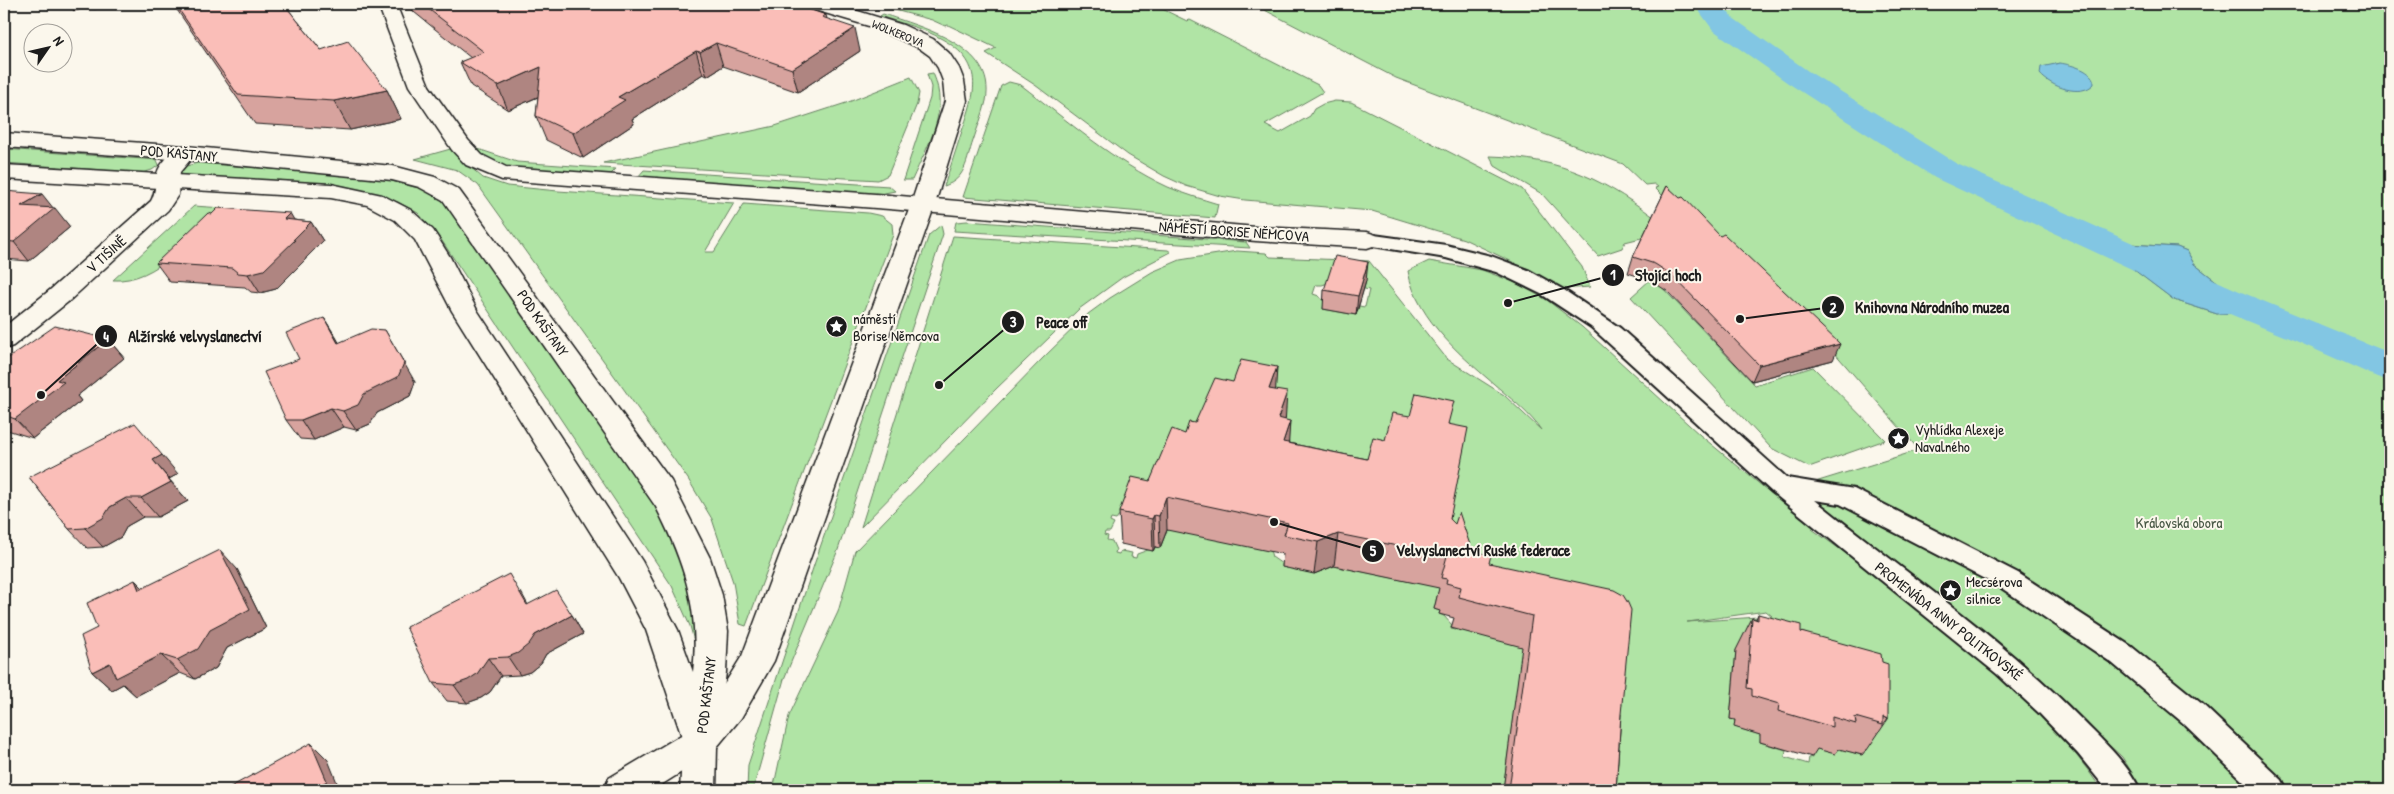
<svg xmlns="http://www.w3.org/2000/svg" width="2394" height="794" viewBox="0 0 2394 794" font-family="'Patrick Hand',sans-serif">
  <rect width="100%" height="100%" fill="#fbf7ec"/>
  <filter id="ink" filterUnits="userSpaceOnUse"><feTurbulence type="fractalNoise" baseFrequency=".02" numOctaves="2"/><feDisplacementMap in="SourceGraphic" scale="10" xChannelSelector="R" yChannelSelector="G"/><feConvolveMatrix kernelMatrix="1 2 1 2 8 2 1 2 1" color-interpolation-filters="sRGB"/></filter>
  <g filter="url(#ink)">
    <g fill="#b0e4a5" stroke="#668060" fill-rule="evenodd">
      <path d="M872 4H1152L1187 21 1190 20 1318 85 1323 92 1265 125 1280 133 1310 116 1314 109 1323 104 1335 101 1351 102 1522 189 1582 267 1590 287 1562 289 1525 268 1464 239 1372 211 1245 200 1220 196 1186 186 1164 176 1128 155 1035 85 986 53 996 48 948 25 945 26 932 20Z"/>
      <path d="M1253 4H2390V790H2143L2122 757 1986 632 1822 520 1812 529C1918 606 2028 680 2102 790H1605L1530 632 1520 666 1503 790H773L789 716 838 612 855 551 1043 358 1088 314 1110 298 1152 272 1180 260 1237 251 1266 253 1270 257 1369 261 1447 359 1504 395 1541 430C1531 415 1515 402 1501 390 1465 359 1417 321 1408 271L1429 261 1482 270 1514 282 1547 300 1582 327 1700 435 1773 495 1919 450 1833 351 1667 200 1655 188 1658 187 1654 184 1645 185 1623 164 1396 78ZM2098 242 2177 247 2187 251 2194 264 2245 303 2217 314 2174 300ZM1331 282 1369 290 1365 307 1359 306 1356 315 1323 309 1324 302 1319 296 1313 294 1316 285H1322ZM1380 472 1469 630 1457 628 1456 630 1451 629 1452 625 1444 616 1439 614 1440 611 1434 609 1438 592 1444 586 1417 583 1330 565 1312 573 1282 567V564L1272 557 1270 550 1164 524 1162 530 1167 532 1165 535 1161 534 1160 548 1155 547 1153 551 1148 550 1137 554 1136 558 1131 557 1132 553 1121 551 1119 554 1115 553 1116 550 1112 541 1107 540 1108 536 1104 535 1105 532H1110L1114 524 1110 522 1111 519 1116 520 1118 516ZM1766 611 1772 616 1687 622H1688ZM1736 650 1867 749 1862 748 1861 755 1835 747 1812 748V758L1809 757 1808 764 1785 757 1786 750 1760 742 1761 735 1735 727V720L1730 719Z"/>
      <path d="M883 14C921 27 997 46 986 101 983 115 977 128 973 141 966 161 966 179 944 186 950 168 956 150 962 131 976 92 985 63 942 39 923 28 900 23 880 16Z"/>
      <path d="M933 73C950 112 928 144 912 180H903L930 98 931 87 927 74Z"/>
      <path d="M911 77 919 93 917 104 888 175 878 180 603 163 775 126 846 103Z"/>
      <path d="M1009 82 1021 85C1068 121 1114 162 1168 187 1184 194 1202 199 1218 204L1215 218 963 197 1001 86Z"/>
      <path d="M454 148 468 165 483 178 507 186 558 191 734 203 705 252H714L744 204 868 213 882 216 892 224 893 235 746 626 740 624 733 582 712 519 688 479 478 185 457 170 415 159Z"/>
      <path d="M475 148 517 162 616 169 609 176 508 168 485 160Z"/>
      <path d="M4 149 157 160 159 165 152 170 142 173 4 163Z"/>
      <path d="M1490 156C1563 158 1607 181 1663 224L1665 232 1625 242 1622 248 1598 256 1542 194 1495 166Z"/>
      <path d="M198 163 380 178 422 189 443 201 465 229 654 504 676 545 705 649 697 652 690 626 672 586 440 238 418 213 398 202 349 188 182 176 178 172 186 166Z"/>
      <path d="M644 170 889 186 895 191 879 194 637 178Z"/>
      <path d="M194 206 223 208C193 235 157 283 113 280Z"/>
      <path d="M967 221 1246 242 1250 248 954 231 956 222Z"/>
      <path d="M941 225 943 234 838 550 784 679 754 786 747 790 748 765 815 562 929 235Z"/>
      <path d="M953 236 1168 250 1171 252 1123 277 1079 309 996 389 861 527Z"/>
      <path d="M1650 280 1656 281 1755 385 1813 367 1885 440 1809 467 1771 448 1631 297Z"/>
    </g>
    <g fill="#82c6e3" stroke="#598293">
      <path d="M2060 63C2072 65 2094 70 2094 84 2081 98 2051 87 2040 74L2041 67Z"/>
      <path d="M2097 242 2177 247 2187 251 2194 264 2245 303 2244 313 2217 314 2174 300Z"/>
    </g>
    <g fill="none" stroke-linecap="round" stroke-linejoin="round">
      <path fill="#82c6e3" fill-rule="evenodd" d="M1694 4H1721L1733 18 1808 71 1957 164 2246 294 2390 353V381L2377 377 2296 341 2220 310 1935 178 1788 83 1713 30Z"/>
      <defs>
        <path id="pedestrian" d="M1367 234 1446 245 1491 256 1528 270 1564 290 1620 328 1787 478 1854 489 2018 573 2132 647 2202 704 2282 780 2287 790H2252L2182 722 2112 663 2000 587 1840 504 1815 500C1905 573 2001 637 2082 720 2102 740 2128 764 2140 790H2107L2078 754 2039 713 1997 674 1772 492 1591 327 1541 294 1496 272 1446 258 1360 244 1357 240 1360 236Z"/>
        <g id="minor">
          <path d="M378 4H396L429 86 468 140 482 155 506 167 889 195 1256 227 1367 232 1376 235 1379 240 1376 245 1367 248 1256 241 889 209 502 180 466 165 452 150 409 86Z"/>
          <path d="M185 146 193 148 196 153 180 172 178 195 168 210 68 302 13 346 4 349V327L50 290 151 201C156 192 155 183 157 174 160 162 175 149 185 146Z"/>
          <path d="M700 726 712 731 717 742 712 753 653 790H604L609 778 688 731Z"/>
        </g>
        <path id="tertiary" d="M805 4H835L903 25 933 39 949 53 959 68 964 81 967 101 934 207 774 661 741 718 712 753 700 758 688 753 683 742 688 731 717 696 742 656 910 207 945 101 943 81 938 68 930 56 919 48 872 27 808 8Z"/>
        <path id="secondary" d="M4 133 185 146 393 166 435 177 459 190 671 481 710 558 722 595 728 631 726 672 717 747 716 790H680L683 740 646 630 619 578 452 311 415 240 395 220 367 205 331 198 4 179V165L331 184 382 195 411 210 433 230 450 257 477 310 642 561 678 630 693 672C700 610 684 562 656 507L443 200 419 187 392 180 185 160 4 147Z"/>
      </defs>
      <use href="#pedestrian" stroke="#1c1c1c" stroke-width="4"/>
      <use href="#minor" stroke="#1c1c1c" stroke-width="3"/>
      <use href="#tertiary" stroke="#1c1c1c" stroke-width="3"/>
      <use href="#secondary" stroke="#1c1c1c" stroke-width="3"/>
      <use href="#pedestrian" fill="#fbf7ec" fill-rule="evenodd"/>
      <use href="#minor" fill="#fbf7ec" fill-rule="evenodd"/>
      <use href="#tertiary" fill="#fbf7ec" fill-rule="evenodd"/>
      <use href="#secondary" fill="#fbf7ec" fill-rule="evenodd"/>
    </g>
    <g fill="#d7a39e" stroke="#1c1c1c">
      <path d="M69 4H109L95 9 86 8 74 11Z"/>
      <path d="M173 4H284L321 50 387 90 401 119 350 130 255 124Z"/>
      <path d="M404 4H793L826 15 827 19 860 51 798 92 723 66 707 76 703 74 632 119 634 124 583 158 546 140 536 116 538 97 508 110 471 86 460 62 471 58Z"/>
      <path d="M1667 186 1833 360 1752 381 1667 291 1650 280 1628 273 1633 257Z"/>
      <path d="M4 191 53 208 70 227 29 261 4 259Z"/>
      <path d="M294 220 311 222 323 241 306 258V259L276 289 260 293 251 292 245 287 170 282 156 263Z"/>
      <path d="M1366 281 1356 315 1323 309 1324 290Z"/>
      <path d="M324 318 339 343 415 382 410 396 377 413 370 424 356 430 344 427 314 440 300 439 286 420 299 359Z"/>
      <path d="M108 339 124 358 77 396 81 401 33 438 4 429V361Z"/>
      <path d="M1233 382 1276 390 1285 420 1288 443 1367 459 1385 440 1449 424 1450 519 1472 551 1489 563 1621 714 1616 790H1503L1522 647 1451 628 1454 618 1439 614 1440 611 1434 609 1439 588 1334 566 1314 574 1282 567 1283 554 1167 530 1160 548 1155 547 1153 551 1121 544 1119 512 1150 481 1185 434Z"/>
      <path d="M178 474 169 479 188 501 158 517H143L127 526 121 537 103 547 87 548 69 529 29 477Z"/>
      <path d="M237 569 266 628 227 648 216 668 195 679 180 673 136 696 123 684 112 690 92 672 97 628 135 580 143 588Z"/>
      <path d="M521 592 528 605 572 615 583 634 546 654 541 663 530 672 520 675 501 676 490 692 481 698 467 703 447 701 433 683Z"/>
      <path d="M1758 614 1801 632 1882 662 1888 719 1867 750H1866L1862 755 1839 749 1835 754 1817 749 1812 757 1760 742V735L1734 727 1735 720 1730 719 1736 650 1752 618 1756 619Z"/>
    </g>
    <g fill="#af8581" stroke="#1c1c1c">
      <path d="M69 4H83L86 8 74 11Z"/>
      <path d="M92 4H109L95 9Z"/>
      <path d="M855 28 860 51 798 92 792 69Z"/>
      <path d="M716 43 723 66 707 76 700 52Z"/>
      <path d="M696 51 703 74 632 119 634 124 583 158 573 133 618 97Z"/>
      <path d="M541 67 551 91 508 110 498 86Z"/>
      <path d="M387 90 401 119 350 130 334 101Z"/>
      <path d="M42 194 54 209 55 208 70 227 29 261 14 242 21 206Z"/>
      <path d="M290 213 301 232 311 222 323 241 306 258V259L276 289 260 293 248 274 284 219Z"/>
      <path d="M1368 262 1366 281 1356 315 1358 296Z"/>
      <path d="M324 318 336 337 350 362 338 343Z"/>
      <path d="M385 330 415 382 410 396 377 413 370 424 356 430 343 411Z"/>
      <path d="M108 339 124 358 77 396 81 401 33 438 15 419 57 380Z"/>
      <path d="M1840 344 1833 360 1752 381 1759 365Z"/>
      <path d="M1277 367 1275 400 1269 389Z"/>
      <path d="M1287 392 1285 425 1278 418Z"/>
      <path d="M331 408 344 427 314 440 301 420Z"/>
      <path d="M1290 421 1288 453 1283 442Z"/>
      <path d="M162 455 178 474 169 479 153 460Z"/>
      <path d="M171 482 188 501 158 517 141 498Z"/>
      <path d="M1166 497 1167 530 1160 548 1159 516Z"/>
      <path d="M126 498 143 517 127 526 121 537 103 547 85 528 110 507Z"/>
      <path d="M1154 515 1155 547 1153 551 1152 519Z"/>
      <path d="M1338 534 1334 566 1314 574 1318 542Z"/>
      <path d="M220 550 237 569 266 628 227 648 216 668 195 679 177 660Z"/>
      <path d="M135 580 153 598 139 590Z"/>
      <path d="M572 615 583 634 546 654 541 663 530 672 520 675 508 657 535 635Z"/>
      <path d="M161 655 180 673 136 696 123 684 112 690 92 672 110 663Z"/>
      <path d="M488 658 501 676 490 692 481 698 467 703 454 685Z"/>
      <path d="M311 743 328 760 340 790H311Z"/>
    </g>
    <g fill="#fabeb8" stroke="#1c1c1c">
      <path d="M175 4H284L321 50 348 41 387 90 334 101 238 95Z"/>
      <path d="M422 4H793L826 15 822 17 855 28 792 69 716 43 700 52 696 51 618 97 625 100 573 133 536 116 541 67 498 86 460 62 484 52Z"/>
      <path d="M1667 186 1680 198 1683 197 1720 236 1724 234 1840 344 1759 365 1672 275 1655 264 1633 257Z"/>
      <path d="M4 191 42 194 21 206 55 208 14 242 4 241Z"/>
      <path d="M218 208 290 213 284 219 311 222 293 240H295L264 270 248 274 238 273 232 268 156 263 208 213 212 214Z"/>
      <path d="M1335 256 1368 262 1358 296 1324 290Z"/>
      <path d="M324 318 338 343 371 329 385 330 404 363 398 377 364 394 358 405 343 411 331 408 301 420H286L264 372 299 359 286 333Z"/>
      <path d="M55 326 108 339 57 380 64 382 15 419 4 415V361Z"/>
      <path d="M1241 360 1277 367 1269 389 1287 392 1278 418 1290 421 1283 442 1367 459 1373 437 1385 440 1392 413 1410 416 1416 393 1454 401 1448 424 1468 428 1450 519 1455 524 1459 512 1472 551 1491 555 1489 563 1614 590 1623 595 1628 603 1631 610 1621 714 1616 790H1509L1532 616 1459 597 1461 587 1446 583 1447 579 1441 578 1447 556 1338 534 1318 542 1284 535 1288 523 1166 497 1159 516 1154 515 1152 519 1119 512 1132 477 1150 481 1172 429 1185 434 1189 422 1195 423 1215 378 1233 382Z"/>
      <path d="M135 423 162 455 153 460 171 482 141 498H126L110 507 103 518 85 528 69 529 29 477Z"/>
      <path d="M220 550 250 609 210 630 198 649 177 660 161 655 116 678 110 663 92 672 81 636 97 628 87 603 135 580 139 590Z"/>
      <path d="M509 574 527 605 556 590 572 615 535 635 529 644 518 653 508 657 488 658 477 674 468 680 454 685 433 683 406 627Z"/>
      <path d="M1758 614 1801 625V632L1881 654 1882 662 1888 664V719L1883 717V725L1855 717 1856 724 1832 717V727L1778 711 1779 704 1752 696V689L1747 688 1752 618 1758 620Z"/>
      <path d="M311 743 327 781 311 790H225Z"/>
    </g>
  </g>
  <defs>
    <symbol id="sight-disc" viewBox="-11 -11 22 22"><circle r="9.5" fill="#1c1c1c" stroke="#fbf7ec"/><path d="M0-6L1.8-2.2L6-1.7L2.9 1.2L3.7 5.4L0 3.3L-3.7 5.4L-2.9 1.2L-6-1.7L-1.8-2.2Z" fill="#fff"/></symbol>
  </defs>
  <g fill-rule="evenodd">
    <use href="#sight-disc" x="824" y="314" width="25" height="25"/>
    <use href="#sight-disc" x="1886" y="426" width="25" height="25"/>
    <use href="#sight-disc" x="1938" y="578" width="25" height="25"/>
  </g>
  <g text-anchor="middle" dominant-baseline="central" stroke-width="4" stroke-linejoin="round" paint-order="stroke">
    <g font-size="12" fill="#1c1c1c" stroke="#fbf7ec">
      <text transform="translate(898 33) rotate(22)">WOLKEROVA</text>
    </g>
    <g font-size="15" fill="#1c1c1c" stroke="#fbf7ec">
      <text transform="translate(179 153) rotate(5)">POD KAŠTANY</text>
      <text transform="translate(1234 231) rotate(4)">NÁMĚSTÍ BORISE NĚMCOVA</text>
      <text transform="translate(106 254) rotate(-42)">V TIŠINĚ</text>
      <text transform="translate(543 323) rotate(55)">POD KAŠTANY</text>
      <text transform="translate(1949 621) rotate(38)">PROMENÁDA ANNY POLITKOVSKÉ</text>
      <text transform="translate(706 695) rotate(-83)">POD KAŠTANY</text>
    </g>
    <g font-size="15" fill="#1c1c1c" stroke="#fbf7ec" text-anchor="start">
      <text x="853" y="318">náměstí<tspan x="853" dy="17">Borise Němcova</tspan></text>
      <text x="1915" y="429">Vyhlídka Alexeje<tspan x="1915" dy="17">Navalného</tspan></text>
      <text x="1966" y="581">Mecsérova<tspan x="1966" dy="17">silnice</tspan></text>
    </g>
    <g font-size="15" fill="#485845" stroke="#fbf7ec">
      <text x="2179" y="522">Královská obora</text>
    </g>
  </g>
  <path fill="none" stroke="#1c1c1c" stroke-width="2" d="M1508 303L1613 275M1740 319L1833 307M939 385L1013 322M41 395L106 336M1274 522L1373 551"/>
  <g fill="#1c1c1c" stroke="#fbf7ec" stroke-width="2">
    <circle cx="1508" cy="303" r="5"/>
    <circle cx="1740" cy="319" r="5"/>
    <circle cx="939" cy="385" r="5"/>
    <circle cx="41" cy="395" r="5"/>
    <circle cx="1274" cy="522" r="5"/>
    <circle cx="1613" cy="275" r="12"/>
    <circle cx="1833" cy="307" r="12"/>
    <circle cx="1013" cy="322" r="12"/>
    <circle cx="106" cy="336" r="12"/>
    <circle cx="1373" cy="551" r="12"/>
  </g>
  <g font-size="15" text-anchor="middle" font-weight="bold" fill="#fff">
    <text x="1613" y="280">1</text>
    <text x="1833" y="313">2</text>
    <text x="1013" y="327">3</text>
    <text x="106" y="342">4</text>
    <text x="1373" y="556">5</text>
  </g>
  <g font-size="16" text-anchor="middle" font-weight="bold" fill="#1c1c1c" stroke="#fbf7ec" stroke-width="4" stroke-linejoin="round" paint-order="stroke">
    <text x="1668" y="281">Stojící hoch</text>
    <text x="1932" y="313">Knihovna Národního muzea</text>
    <text x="1062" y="328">Peace off</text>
    <text x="195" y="342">Alžírské velvyslanectví</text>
    <text x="1483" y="556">Velvyslanectví Ruské federace</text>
  </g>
  <rect width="2394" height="794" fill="none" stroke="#fbf7ec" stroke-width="20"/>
  <rect x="10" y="10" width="2374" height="774" fill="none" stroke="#1c1c1c" stroke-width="2" filter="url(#ink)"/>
  <g transform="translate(48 48) rotate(56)"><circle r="24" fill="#fbf7ec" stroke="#a29f99"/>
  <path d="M0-4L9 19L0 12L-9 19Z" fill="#1c1c1c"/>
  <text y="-8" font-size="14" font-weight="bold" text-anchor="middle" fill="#1c1c1c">N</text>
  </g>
</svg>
